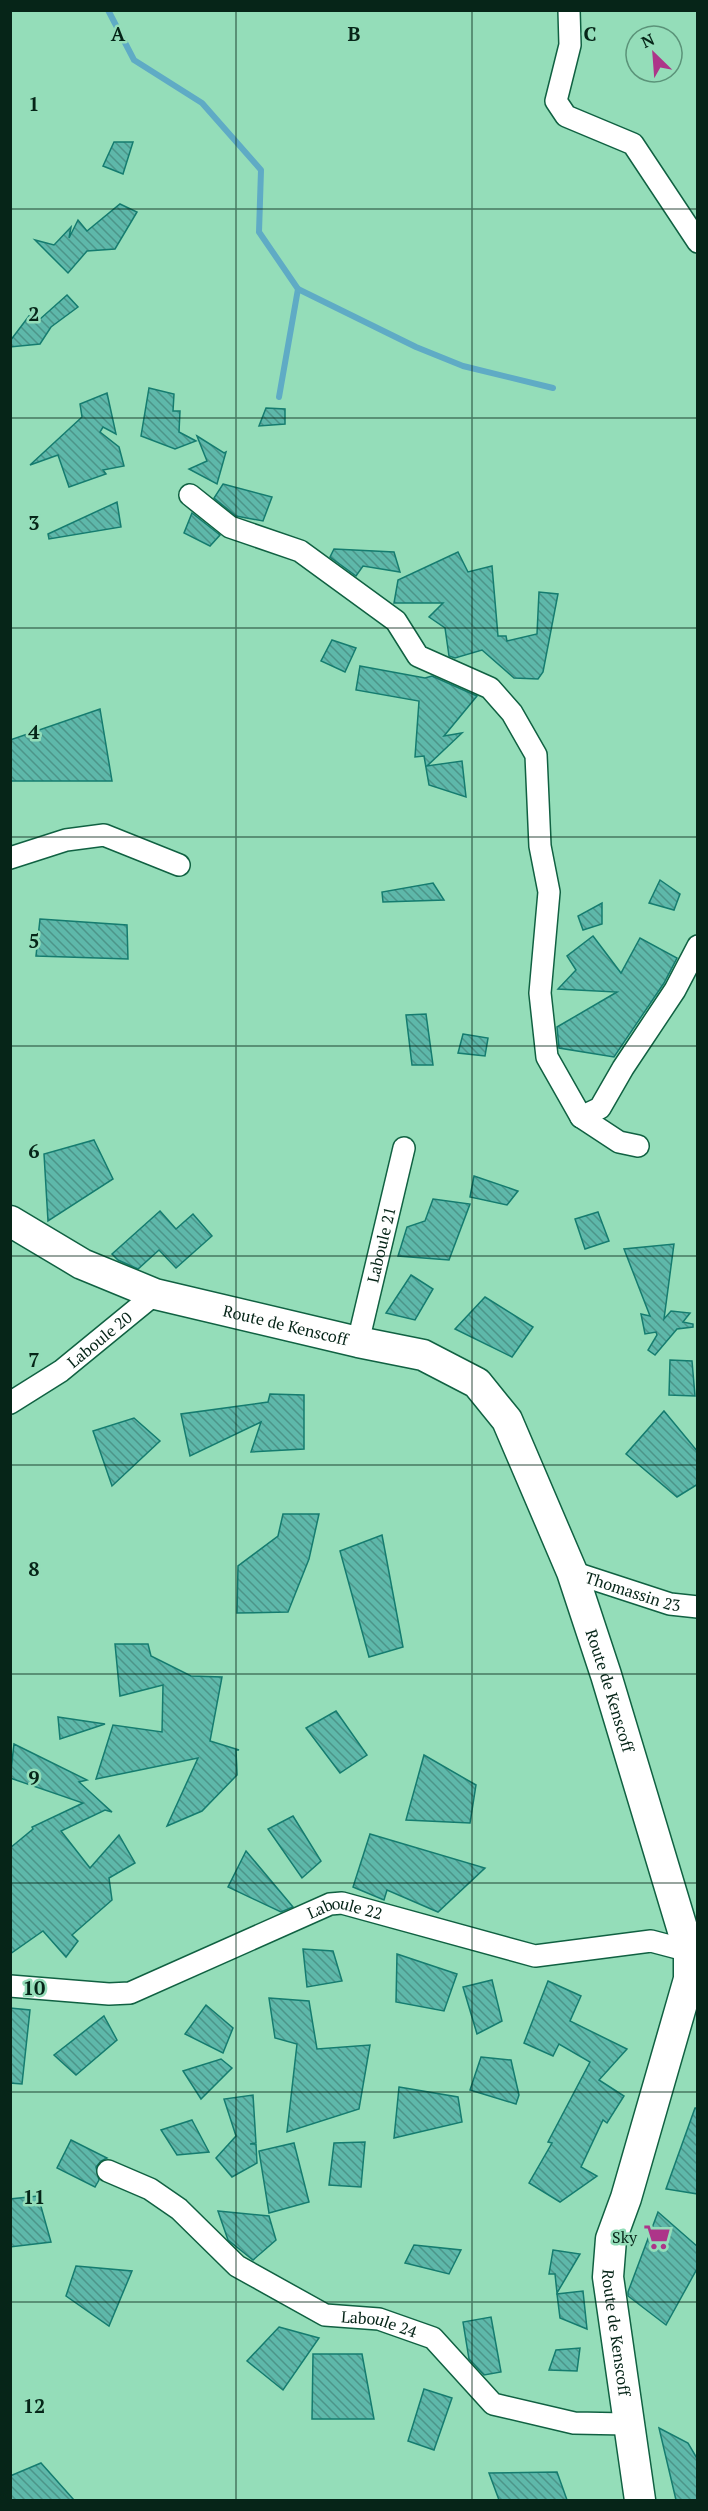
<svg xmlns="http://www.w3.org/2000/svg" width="708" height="2511" viewBox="0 0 708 2511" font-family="'PT Serif',serif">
  <defs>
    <pattern id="building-back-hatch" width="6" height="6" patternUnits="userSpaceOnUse" patternTransform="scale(1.5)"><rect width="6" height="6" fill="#5eb8aa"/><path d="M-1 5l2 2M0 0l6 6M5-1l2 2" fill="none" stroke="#4c9589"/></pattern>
  </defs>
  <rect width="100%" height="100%" fill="#94ddb9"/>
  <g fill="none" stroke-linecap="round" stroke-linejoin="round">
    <g stroke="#5fabc5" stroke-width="6">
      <path d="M108 10 134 60 202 103 261 170 259 232 298 289 279 397"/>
      <path d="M298 289 416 347 463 366 553 388"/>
    </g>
  </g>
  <g fill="url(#building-back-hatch)" stroke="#157c6f" stroke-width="1.5">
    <path d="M114 142H133L123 174 103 166Z"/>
    <path d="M120 204 137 212 115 249 87 251 68 273 35 240 54 245 71 227 69 238 78 220 87 231Z"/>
    <path d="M67 295 78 307 51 327 40 344 10 347V341L29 316 39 320Z"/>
    <path d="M149 388 174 394 173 411H180L179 432 196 441 175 449 141 436Z"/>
    <path d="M107 393 116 434 103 427 100 432 119 447 124 466 103 470 106 474 69 487 58 455 30 465 82 417 80 404Z"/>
    <path d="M266 408 285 409V424L259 426Z"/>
    <path d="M197 436 224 453 226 452 217 484 189 469 207 461Z"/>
    <path d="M223 484 272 497 263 521 236 516 214 498Z"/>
    <path d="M117 502 121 527 49 539 48 534Z"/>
    <path d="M192 513 220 535 210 546 184 533Z"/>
    <path d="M334 549 394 552 400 572 363 566 356 576 330 557Z"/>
    <path d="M458 552 468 572 492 566 498 636H506L507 641 537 634 539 592 558 594 543 672 538 679 514 678 482 650 455 658 449 656 445 628 429 617 443 603H394L398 580Z"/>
    <path d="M332 640 356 648 345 672 321 661Z"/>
    <path d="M360 666 425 678 432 676 477 696 444 736 462 733 427 766 462 761 466 797 429 785 424 756 415 757 419 701 356 690Z"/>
    <path d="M100 709 112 781H10V740Z"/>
    <path d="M660 880 680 894 674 910 649 903Z"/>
    <path d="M433 883 444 900 383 902 382 892Z"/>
    <path d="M602 903V924L583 930 578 916Z"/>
    <path d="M40 919 127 925 128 959 36 956Z"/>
    <path d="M593 936 621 973 640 938 677 958 664 983 614 1057 559 1048 557 1027 617 992 558 989 576 970 567 956Z"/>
    <path d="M426 1014 433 1065H412L406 1015Z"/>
    <path d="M463 1034 488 1038 485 1056 458 1053Z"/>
    <path d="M94 1140 113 1179 48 1221 44 1154Z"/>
    <path d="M474 1176 518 1191 507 1205 470 1197Z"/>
    <path d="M433 1199 470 1204 449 1260 398 1256 407 1227 425 1221Z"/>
    <path d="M160 1211 176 1229 193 1214 212 1236 176 1268 159 1250 138 1269 118 1260 112 1254Z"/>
    <path d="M598 1212 609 1241 585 1249 575 1219Z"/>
    <path d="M674 1244 664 1319 671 1311 690 1313 683 1322 693 1324V1327L677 1329 655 1355 648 1350 657 1335 656 1332 645 1334 641 1314 650 1316 624 1249Z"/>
    <path d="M411 1275 433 1289 415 1320 386 1313Z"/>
    <path d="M485 1297 533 1327 512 1357 455 1329Z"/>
    <path d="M670 1360 692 1361 695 1396 669 1395Z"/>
    <path d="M270 1394 304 1395V1449L251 1452 261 1422 190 1456 181 1414 268 1402Z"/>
    <path d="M664 1411 698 1452V1484L677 1497 626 1454Z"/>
    <path d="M134 1418 160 1441 112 1486 93 1431Z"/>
    <path d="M283 1514H319L309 1559 288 1612 237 1613 238 1566 278 1536Z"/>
    <path d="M382 1535 403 1647 369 1657 340 1551Z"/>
    <path d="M115 1644H148L151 1656 191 1676 222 1677 210 1741 239 1750H236L237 1775 202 1811 167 1826 198 1758 96 1779 113 1725 162 1732 163 1685 120 1696Z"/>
    <path d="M336 1711 367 1755 340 1773 306 1728Z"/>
    <path d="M58 1717 105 1724 60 1739Z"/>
    <path d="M14 1744 87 1780 79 1782 112 1812 105 1810 61 1831 90 1868 119 1835 135 1863 109 1878 112 1900 72 1935 78 1941 66 1957 43 1931 10 1954V1848L33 1829 32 1827 83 1803 10 1778Z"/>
    <path d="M424 1755 476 1785 470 1823 406 1820Z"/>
    <path d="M293 1816 321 1861 302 1878 268 1829Z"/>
    <path d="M370 1834 485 1868 438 1912 387 1890 384 1900 353 1887Z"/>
    <path d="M246 1851 293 1907 281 1912 228 1887Z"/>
    <path d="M303 1949 333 1951 342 1981 307 1987Z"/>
    <path d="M397 1954 457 1974 444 2011 396 2002Z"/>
    <path d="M492 1980 502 2021 477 2034 463 1987Z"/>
    <path d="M548 1981 581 1996 570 2021 627 2049 599 2080 624 2096 607 2123 603 2120 581 2167 597 2176 560 2202 529 2183 552 2143 548 2142 590 2062 559 2044 553 2056 524 2043Z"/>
    <path d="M269 1998 309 2001 317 2049 370 2045 359 2109 287 2132 297 2044 275 2038Z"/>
    <path d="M206 2005 233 2028 223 2053 185 2034Z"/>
    <path d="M10 2008 30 2010 22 2084 10 2083Z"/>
    <path d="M104 2016 117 2040 76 2075 54 2055Z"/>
    <path d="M481 2057 511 2060 519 2095 516 2104 470 2090Z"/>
    <path d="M221 2059 232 2068 201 2099 183 2071Z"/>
    <path d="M399 2087 458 2097 462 2122 394 2138Z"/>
    <path d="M253 2095 256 2143 250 2144H256L257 2163 232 2177 216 2158 236 2136 224 2099Z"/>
    <path d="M695 2108H698V2194L666 2189Z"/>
    <path d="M192 2120 209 2152 177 2155 161 2130Z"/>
    <path d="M71 2140 107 2158 101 2161 96 2167 99 2180 95 2187 57 2168Z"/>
    <path d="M365 2142 361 2187 329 2185 334 2143Z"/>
    <path d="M294 2143 309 2202 269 2213 259 2151Z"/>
    <path d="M38 2196 51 2242 10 2247V2199Z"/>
    <path d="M218 2211 269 2216 276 2240 253 2260 228 2240Z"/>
    <path d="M658 2212 698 2247V2267L666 2325 628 2296V2292Z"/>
    <path d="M414 2245 461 2250 449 2274 405 2263Z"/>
    <path d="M553 2250 580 2254 557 2293 555 2274H549Z"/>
    <path d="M76 2266 132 2271 109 2326 66 2296Z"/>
    <path d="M583 2291 587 2329 560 2318 557 2294Z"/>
    <path d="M491 2317 501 2372 484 2375 469 2359 463 2322Z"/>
    <path d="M279 2327 319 2338 283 2390 247 2361Z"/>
    <path d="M580 2348 577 2371 549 2370 556 2350Z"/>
    <path d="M313 2354H362L374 2419H312Z"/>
    <path d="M424 2389 452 2398 434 2450 408 2441Z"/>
    <path d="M659 2428 688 2443 698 2460V2500H676Z"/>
    <path d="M41 2463 74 2500H10V2476Z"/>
    <path d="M557 2472 567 2500H499L489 2473Z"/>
  </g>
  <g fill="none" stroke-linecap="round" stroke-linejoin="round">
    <defs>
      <g id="minor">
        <path d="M569 10 570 45 556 101 566 116 633 144 698 242"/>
        <path d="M190 495 230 527 300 551 396 621 418 656 490 688 512 713 536 755 540 846 549 892 540 993 547 1057 581 1117 619 1142 638 1146"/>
        <path d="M10 858 66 840 104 835 179 865"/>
        <path d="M581 1117 600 1108 623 1068 675 990 698 946"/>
        <path id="s1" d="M358 1342 404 1148"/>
        <path id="s2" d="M10 1403 61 1371 155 1294"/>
        <path id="s3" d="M572 1572 670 1604 698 1607"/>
        <path id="s4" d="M10 1986 109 1994 130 1993 330 1904 342 1903 535 1956 651 1941 689 1951"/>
        <path id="s5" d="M108 2171 150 2189 179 2209 237 2266 325 2315 379 2319 433 2338 493 2404 574 2423 627 2424"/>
      </g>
      <g id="secondary">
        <path id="s6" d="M10 1221 82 1264 155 1294 358 1342 423 1355 477 1383 507 1420 572 1572 606 1675 689 1951V1979L626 2198 611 2239 608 2277 640 2500"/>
      </g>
    </defs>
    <use href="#minor" stroke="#106142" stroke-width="24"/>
    <use href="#secondary" stroke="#106142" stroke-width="33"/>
    <use href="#minor" stroke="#fff" stroke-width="21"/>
    <use href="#secondary" stroke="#fff" stroke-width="30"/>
  </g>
  <path fill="none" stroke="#062518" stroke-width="1.5" stroke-opacity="0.55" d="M236 10V2500M472 10V2500M10 209H698M10 418H698M10 628H698M10 837H698M10 1046H698M10 1256H698M10 1465H698M10 1674H698M10 1883H698M10 2092H698M10 2302H698"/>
  <defs>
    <symbol id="supermarket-bare" viewBox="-9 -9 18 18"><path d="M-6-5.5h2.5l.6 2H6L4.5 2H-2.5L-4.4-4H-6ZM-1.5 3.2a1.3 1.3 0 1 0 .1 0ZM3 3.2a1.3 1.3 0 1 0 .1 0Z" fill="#ad3589" stroke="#94ddb9" stroke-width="2.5" paint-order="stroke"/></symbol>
  </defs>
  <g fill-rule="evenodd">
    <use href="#supermarket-bare" x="638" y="2218" width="38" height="38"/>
  </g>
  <g text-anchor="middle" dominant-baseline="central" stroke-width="5" stroke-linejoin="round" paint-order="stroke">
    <g font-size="16" fill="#062518" stroke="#94ddb9">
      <text stroke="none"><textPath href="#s1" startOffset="100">Laboule 21</textPath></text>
      <text stroke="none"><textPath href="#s6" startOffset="297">Route de Kenscoff</textPath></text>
      <text stroke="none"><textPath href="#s2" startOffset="110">Laboule 20</textPath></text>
      <text stroke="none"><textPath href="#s3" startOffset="64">Thomassin 23</textPath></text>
      <text stroke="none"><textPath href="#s6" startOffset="836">Route de Kenscoff</textPath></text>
      <text stroke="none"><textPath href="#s4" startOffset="354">Laboule 22</textPath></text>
      <text stroke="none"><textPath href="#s5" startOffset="318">Laboule 24</textPath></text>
      <text stroke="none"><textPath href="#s6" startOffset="1502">Route de Kenscoff</textPath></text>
    </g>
    <g font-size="16" fill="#062518" stroke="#94ddb9" text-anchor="end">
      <text x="637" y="2237">Sky</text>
    </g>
  </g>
  <g font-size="20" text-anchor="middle" font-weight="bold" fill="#062518" stroke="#94ddb9" stroke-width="5" stroke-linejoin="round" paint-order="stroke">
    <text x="118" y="41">A</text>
    <text x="354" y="41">B</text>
    <text x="590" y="41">C</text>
    <text x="34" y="111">1</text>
    <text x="34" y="321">2</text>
    <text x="34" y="530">3</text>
    <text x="34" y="739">4</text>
    <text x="34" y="948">5</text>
    <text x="34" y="1158">6</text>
    <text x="34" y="1367">7</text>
    <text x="34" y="1576">8</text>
    <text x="34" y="1785">9</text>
    <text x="34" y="1995">10</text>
    <text x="34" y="2204">11</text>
    <text x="34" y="2413">12</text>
  </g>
  <rect width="708" height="2511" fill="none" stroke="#062518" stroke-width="24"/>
  <g transform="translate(654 54) rotate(335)"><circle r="28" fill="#94ddb9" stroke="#5b9379" stroke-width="1.5"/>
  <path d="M0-4.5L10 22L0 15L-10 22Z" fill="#ad3589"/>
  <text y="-9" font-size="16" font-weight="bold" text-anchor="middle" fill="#062518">N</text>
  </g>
</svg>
